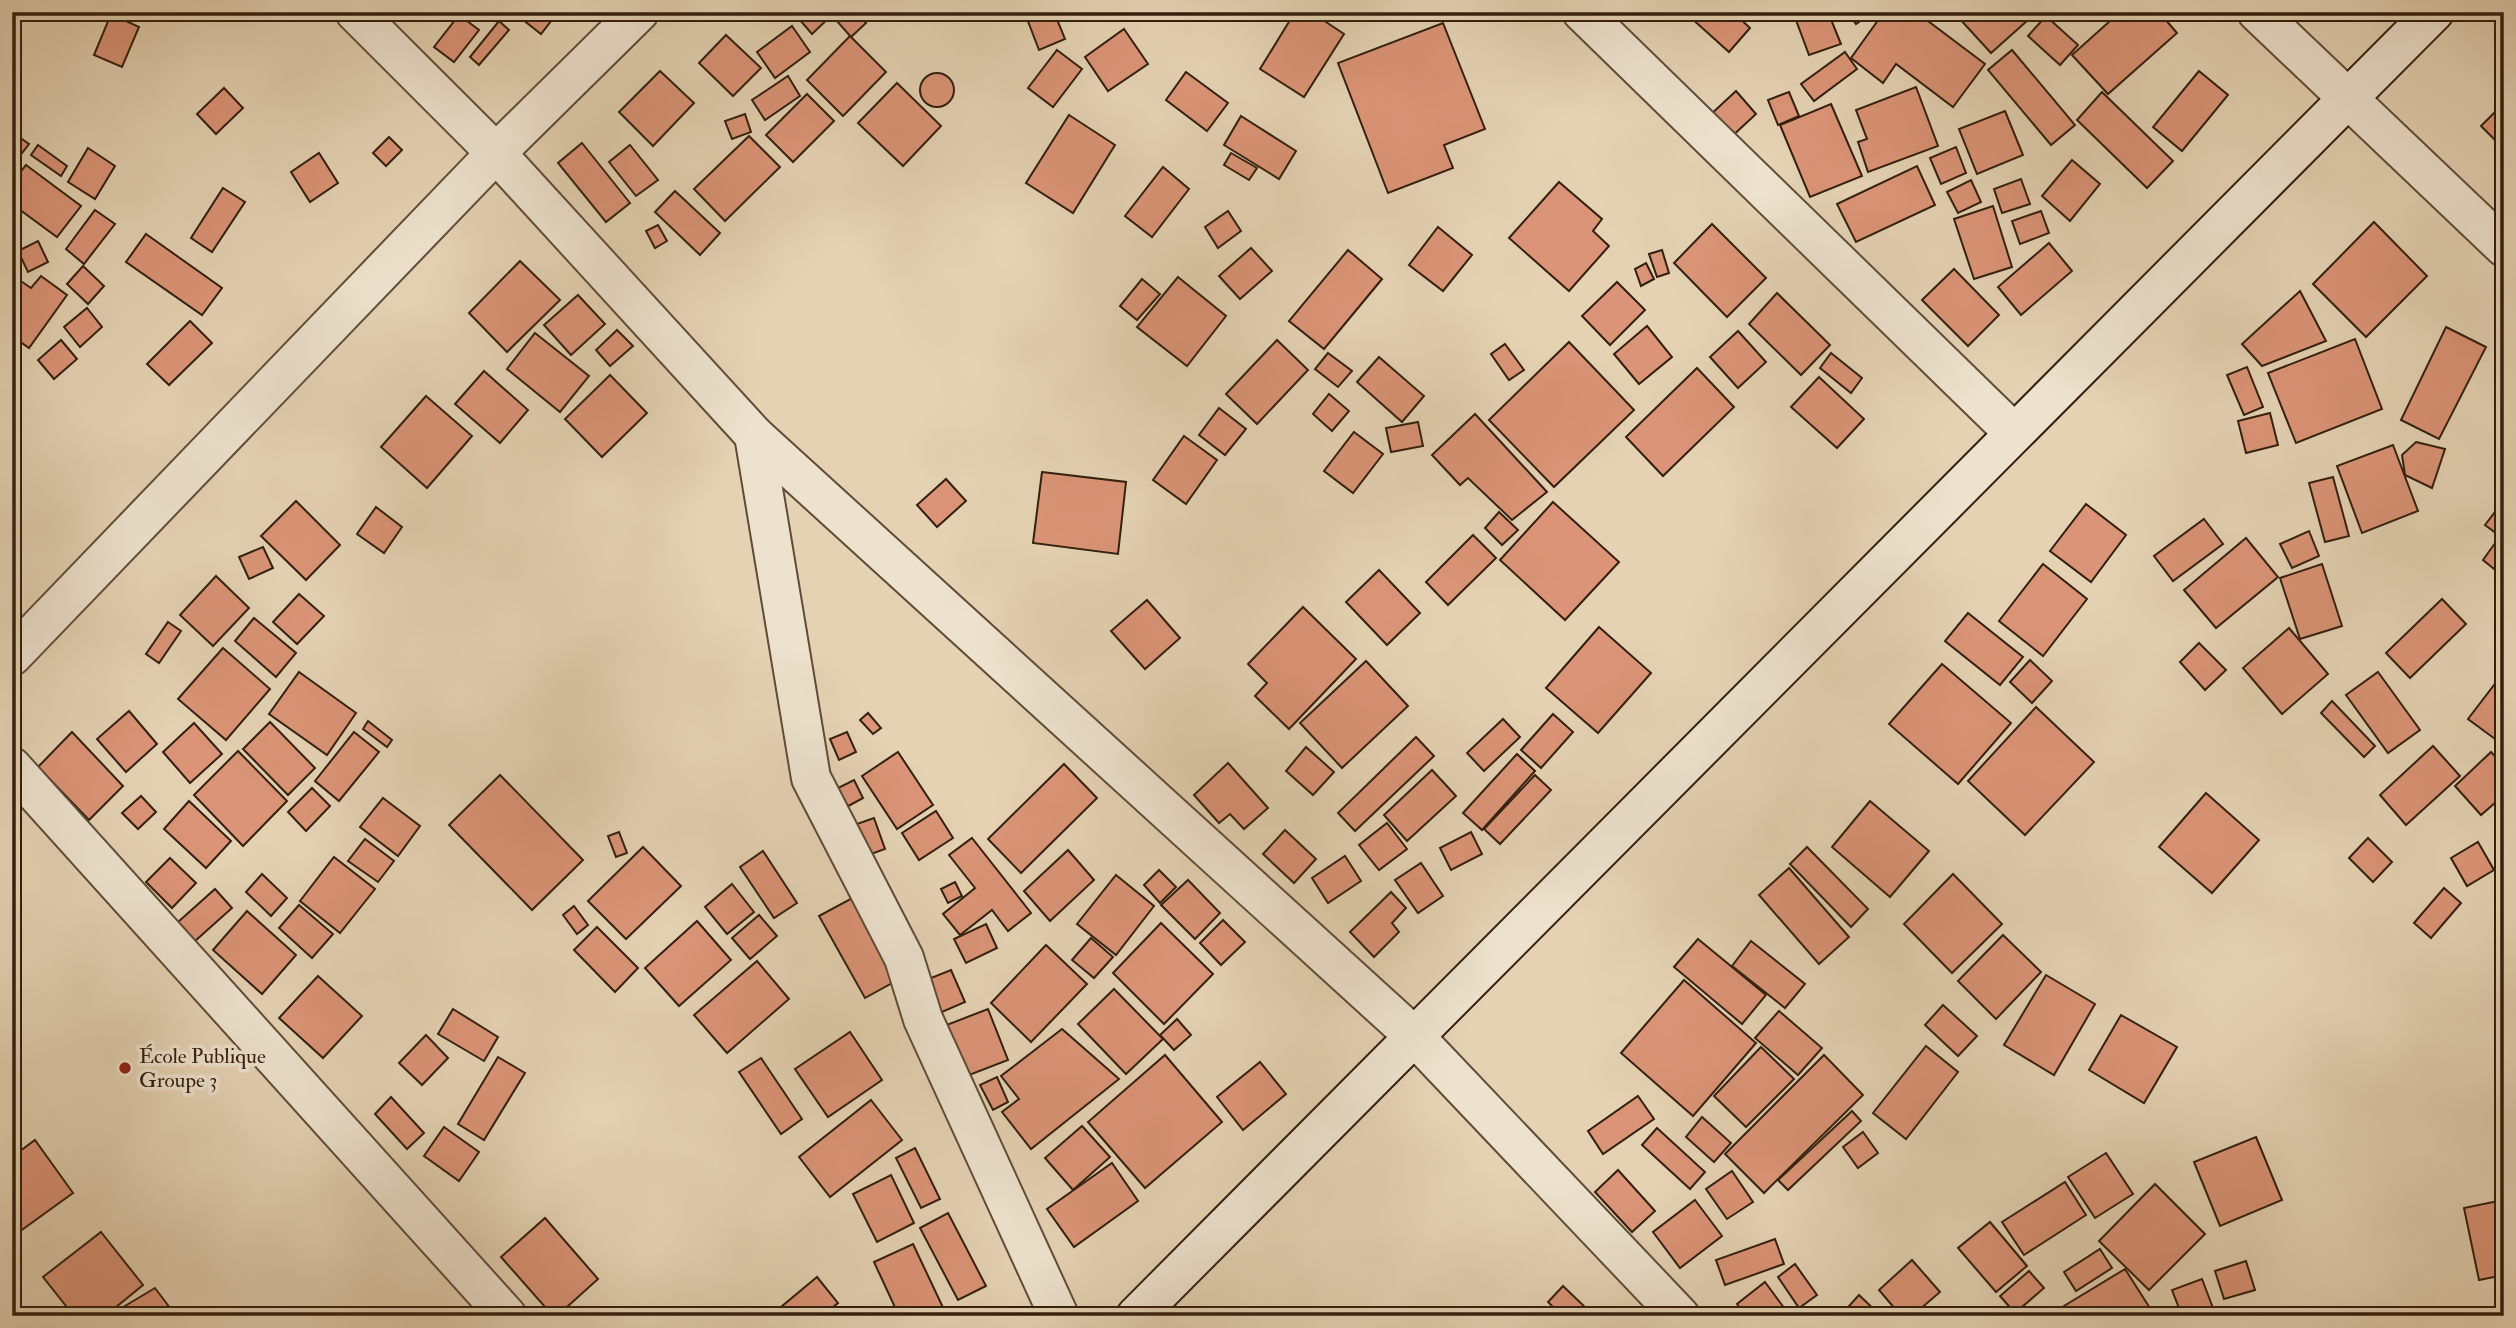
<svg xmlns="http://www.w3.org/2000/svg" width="2516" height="1328" viewBox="0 0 2516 1328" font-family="'IM FELL Double Pica',serif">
  <rect width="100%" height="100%" fill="#e4d2b3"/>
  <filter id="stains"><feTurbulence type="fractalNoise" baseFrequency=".00286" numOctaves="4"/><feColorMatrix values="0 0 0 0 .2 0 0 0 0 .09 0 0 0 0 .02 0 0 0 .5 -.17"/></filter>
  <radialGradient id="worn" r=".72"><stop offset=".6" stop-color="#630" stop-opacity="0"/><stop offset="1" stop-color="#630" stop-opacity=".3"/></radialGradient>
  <g fill="#db9477" stroke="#331f0e" stroke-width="2">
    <path d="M513 12H558L541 34Z"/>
    <path d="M793 12H835L812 34Z"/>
    <path d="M843 12H855L866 23 851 37 836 20Z"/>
    <path d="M1037 12H1054L1065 39 1039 50 1026 16Z"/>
    <path d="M1295 12H1311L1344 34 1304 97 1260 69Z"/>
    <path d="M1695 12H1733L1750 28 1729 52 1690 17Z"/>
    <path d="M1793 12H1828L1841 44 1809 55Z"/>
    <path d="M1848 12H1873L1856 24Z"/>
    <path d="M1884 12H1916L1985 64 1953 107 1896 64 1883 83 1851 58Z"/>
    <path d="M1963 12H2037L1991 53 1958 17Z"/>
    <path d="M2120 12H2159L2177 33 2108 94 2072 55Z"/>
    <path d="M111 14 139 27 122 67 94 55Z"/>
    <path d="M459 15 479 30 454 62 434 47Z"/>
    <path d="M2046 16 2078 45 2060 65 2028 36Z"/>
    <path d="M499 21 509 30 479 65 470 57Z"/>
    <path d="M1443 23 1485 129 1444 145 1453 168 1388 193 1338 63Z"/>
    <path d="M792 26 810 52 775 78 757 52Z"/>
    <path d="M1124 29 1148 64 1108 91 1085 57Z"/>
    <path d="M726 35 761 68 733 96 699 63Z"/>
    <path d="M850 36 886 72 843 116 807 80Z"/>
    <path d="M1057 50 1082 69 1053 107 1028 88Z"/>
    <path d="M2012 50 2075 125 2051 145 1988 70Z"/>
    <path d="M1845 52 1857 69 1814 101 1801 84Z"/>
    <path d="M660 71 694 103 653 146 619 112Z"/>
    <path d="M2199 71 2228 95 2182 151 2153 127Z"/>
    <path d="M1186 72 1228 103 1207 131 1166 100Z"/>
    <circle cx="937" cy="90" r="17"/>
    <path d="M788 76 800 96 765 120 752 100Z"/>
    <path d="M897 83 941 126 903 166 858 123Z"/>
    <path d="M1916 87 1938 146 1868 172 1858 142 1867 139 1856 110Z"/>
    <path d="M224 88 243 108 216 134 197 114Z"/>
    <path d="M1736 91 1756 114 1729 139 1709 116Z"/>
    <path d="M1789 92 1799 116 1778 125 1768 100Z"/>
    <path d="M2102 92 2173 161 2147 188 2077 120Z"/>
    <path d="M807 94 834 121 793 162 766 135Z"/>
    <path d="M2504 103V149L2481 126Z"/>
    <path d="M1831 104 1862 176 1810 197 1780 125Z"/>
    <path d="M2005 111 2023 155 1977 174 1959 129Z"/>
    <path d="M745 114 751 132 732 139 725 121Z"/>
    <path d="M1069 115 1115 145 1073 213 1026 183Z"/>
    <path d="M1241 116 1296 151 1279 179 1224 145Z"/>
    <path d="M12 132 29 144 12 166Z"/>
    <path d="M749 136 780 167 725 221 694 189Z"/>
    <path d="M389 137 402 150 386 166 373 153Z"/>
    <path d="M582 143 630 203 606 222 558 163Z"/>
    <path d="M38 145 67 166 61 176 31 155Z"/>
    <path d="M630 145 658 180 636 196 609 162Z"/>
    <path d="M1956 147 1966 173 1941 184 1930 158Z"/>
    <path d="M88 148 115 166 95 199 68 182Z"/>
    <path d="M319 153 338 183 310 202 291 172Z"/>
    <path d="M1231 153 1257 168 1249 180 1224 165Z"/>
    <path d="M2072 160 2100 184 2070 221 2042 196Z"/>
    <path d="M26 165 81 206 57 237 12 204V183Z"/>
    <path d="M1917 166 1935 205 1856 242 1837 204Z"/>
    <path d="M1163 167 1189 189 1152 237 1125 216Z"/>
    <path d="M2021 179 2030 204 2002 213 1994 189Z"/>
    <path d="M1971 180 1981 202 1958 213 1947 192Z"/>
    <path d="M1559 182 1602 219 1593 231 1609 246 1569 291 1509 238Z"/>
    <path d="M223 188 245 202 212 252 191 238Z"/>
    <path d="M675 191 720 233 700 255 655 212Z"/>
    <path d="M1993 206 2012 267 1974 279 1954 219Z"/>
    <path d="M95 210 115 224 84 264 66 249Z"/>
    <path d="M1228 211 1241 231 1218 248 1205 227Z"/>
    <path d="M2041 211 2049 233 2020 244 2012 221Z"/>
    <path d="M2374 222 2427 276 2366 337 2313 284Z"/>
    <path d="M1712 224 1766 278 1727 317 1674 263Z"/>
    <path d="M658 225 667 241 655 248 646 231Z"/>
    <path d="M1438 227 1472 255 1443 291 1409 265Z"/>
    <path d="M146 234 222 288 202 315 126 262Z"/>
    <path d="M38 241 48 262 28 272 18 251Z"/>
    <path d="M2049 243 2072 271 2021 315 1998 287Z"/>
    <path d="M1251 248 1272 271 1240 299 1219 276Z"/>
    <path d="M1348 250 1382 279 1324 349 1289 321Z"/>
    <path d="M1662 250 1669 273 1657 277 1649 254Z"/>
    <path d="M520 261 560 300 507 352 469 313Z"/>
    <path d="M1646 263 1654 279 1641 286 1635 269Z"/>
    <path d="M83 266 104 286 88 304 67 284Z"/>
    <path d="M1954 269 1999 315 1968 346 1922 300Z"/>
    <path d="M12 275 31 288 41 276 67 295 29 348 12 336Z"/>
    <path d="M1178 277 1226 316 1187 366 1137 327Z"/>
    <path d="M1142 279 1160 294 1137 320 1120 306Z"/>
    <path d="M1617 282 1645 310 1610 345 1582 316Z"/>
    <path d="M2300 291 2326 341 2262 366 2242 344Z"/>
    <path d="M1777 293 1830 345 1801 375 1749 324Z"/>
    <path d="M578 295 605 324 571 355 544 325Z"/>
    <path d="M87 308 102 327 80 347 64 327Z"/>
    <path d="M190 321 212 343 169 385 147 364Z"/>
    <path d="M1647 326 1672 357 1639 384 1614 354Z"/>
    <path d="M2446 327 2486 347 2439 439 2401 420Z"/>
    <path d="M617 330 633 346 610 366 596 350Z"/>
    <path d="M1738 331 1766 362 1738 388 1710 357Z"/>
    <path d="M535 333 589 376 560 412 507 369Z"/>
    <path d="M2355 339 2382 409 2296 443 2268 373Z"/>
    <path d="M61 340 77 359 54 379 38 360Z"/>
    <path d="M1277 340 1308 370 1257 424 1226 394Z"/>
    <path d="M1569 342 1634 410 1554 487 1489 420Z"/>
    <path d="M1505 344 1524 370 1509 380 1491 354Z"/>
    <path d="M1328 353 1352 371 1338 387 1315 369Z"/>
    <path d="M1831 353 1862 378 1851 393 1820 368Z"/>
    <path d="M1379 357 1424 396 1402 422 1357 382Z"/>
    <path d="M2247 367 2263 407 2244 415 2227 375Z"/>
    <path d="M1697 368 1734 407 1663 476 1626 437Z"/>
    <path d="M484 371 528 410 500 443 455 404Z"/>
    <path d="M610 375 647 413 602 457 565 419Z"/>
    <path d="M1819 377 1864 419 1837 448 1791 407Z"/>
    <path d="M1329 394 1349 411 1332 431 1313 414Z"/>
    <path d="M426 396 472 436 427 488 381 447Z"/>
    <path d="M1219 408 1246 429 1225 455 1199 435Z"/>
    <path d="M2270 413 2278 445 2246 453 2238 421Z"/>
    <path d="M1475 414 1547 492 1512 520 1468 478 1460 485 1432 455Z"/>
    <path d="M1418 422 1423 446 1391 452 1386 428Z"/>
    <path d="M1354 432 1383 454 1353 493 1324 471Z"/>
    <path d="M1184 436 1217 460 1186 504 1153 480Z"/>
    <path d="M2416 442 2445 449 2432 488 2405 475 2402 455Z"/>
    <path d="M2393 445 2418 511 2362 533 2337 466Z"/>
    <path d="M1042 472 1126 482 1118 554 1033 543Z"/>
    <path d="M2333 477 2349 536 2325 542 2309 483Z"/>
    <path d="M946 479 966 501 937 527 917 505Z"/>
    <path d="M2504 500V539L2485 525Z"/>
    <path d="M296 501 340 545 306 580 261 536Z"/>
    <path d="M1553 502 1619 562 1565 620 1500 560Z"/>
    <path d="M2086 504 2126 535 2091 582 2050 551Z"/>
    <path d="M376 507 402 527 384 553 357 534Z"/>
    <path d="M1499 512 1518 530 1502 545 1485 528Z"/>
    <path d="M2204 519 2223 544 2173 581 2154 556Z"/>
    <path d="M2309 531 2319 556 2292 568 2280 544Z"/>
    <path d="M1473 535 1496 558 1448 605 1426 582Z"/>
    <path d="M2246 538 2278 577 2216 628 2184 590Z"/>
    <path d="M2498 539 2504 543V577L2483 560Z"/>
    <path d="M263 547 273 568 249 579 239 557Z"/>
    <path d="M2043 564 2087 599 2043 656 1999 621Z"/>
    <path d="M2322 564 2342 626 2300 639 2280 578Z"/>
    <path d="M1379 570 1420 613 1387 645 1346 602Z"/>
    <path d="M216 576 249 608 213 646 180 615Z"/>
    <path d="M299 594 324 616 297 644 273 622Z"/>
    <path d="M2442 599 2466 624 2410 678 2386 653Z"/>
    <path d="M1147 600 1180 638 1145 669 1111 631Z"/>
    <path d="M1303 607 1356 659 1289 729 1255 696 1267 683 1248 664Z"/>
    <path d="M1968 613 2023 657 2000 685 1945 641Z"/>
    <path d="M254 618 296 653 276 677 235 641Z"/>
    <path d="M168 622 181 631 159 663 146 654Z"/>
    <path d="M1599 627 1651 673 1598 733 1546 688Z"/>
    <path d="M2289 628 2328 674 2282 714 2243 668Z"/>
    <path d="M2199 643 2226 670 2205 690 2180 662Z"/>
    <path d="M223 648 270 689 226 740 178 699Z"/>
    <path d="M2030 660 2052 681 2032 703 2010 682Z"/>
    <path d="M1366 661 1408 706 1342 768 1300 723Z"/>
    <path d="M1942 664 2011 723 1958 784 1889 724Z"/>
    <path d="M299 672 356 713 327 755 269 714Z"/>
    <path d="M2378 672 2420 730 2388 753 2346 695Z"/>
    <path d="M2504 672V728L2495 739 2468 719Z"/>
    <path d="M2332 701 2375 746 2364 757 2321 713Z"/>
    <path d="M2036 707 2094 762 2025 835 1968 781Z"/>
    <path d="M129 711 157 744 126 772 97 739Z"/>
    <path d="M868 713 881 728 873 734 860 720Z"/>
    <path d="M1553 714 1573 732 1541 768 1521 750Z"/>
    <path d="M1503 719 1520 737 1484 771 1467 753Z"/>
    <path d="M368 721 392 740 387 747 363 729Z"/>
    <path d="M270 722 315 768 288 795 243 749Z"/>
    <path d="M194 723 222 754 190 783 163 752Z"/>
    <path d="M72 732 123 786 89 820 38 767Z"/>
    <path d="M354 732 379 752 339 801 315 781Z"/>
    <path d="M847 732 856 752 839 760 830 739Z"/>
    <path d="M1416 737 1434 756 1355 831 1338 813Z"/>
    <path d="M2433 746 2460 776 2406 825 2380 795Z"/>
    <path d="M1306 747 1334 772 1313 795 1286 771Z"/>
    <path d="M238 751 287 801 243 846 194 795Z"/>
    <path d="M898 752 933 805 897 829 862 776Z"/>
    <path d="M2491 752 2504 766V795L2481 815 2455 786Z"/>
    <path d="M1517 754 1535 771 1482 830 1463 813Z"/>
    <path d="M1228 763 1268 808 1244 829 1230 814 1219 823 1194 795Z"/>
    <path d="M1064 764 1097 798 1021 873 988 839Z"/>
    <path d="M1432 770 1456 796 1407 841 1384 815Z"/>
    <path d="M500 775 583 860 532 910 449 825Z"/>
    <path d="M1535 775 1551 790 1500 844 1484 829Z"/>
    <path d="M854 780 863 798 841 810 832 791Z"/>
    <path d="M312 788 330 806 306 831 288 812Z"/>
    <path d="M2206 793 2259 840 2212 893 2159 847Z"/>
    <path d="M141 796 156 812 138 829 122 813Z"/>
    <path d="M383 798 420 826 398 856 360 827Z"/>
    <path d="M189 801 231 841 206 868 164 829Z"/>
    <path d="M1870 801 1929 851 1890 897 1832 847Z"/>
    <path d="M936 811 953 838 919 860 902 833Z"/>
    <path d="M874 818 885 849 863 857 851 826Z"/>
    <path d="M1387 823 1407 849 1379 870 1359 845Z"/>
    <path d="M1285 830 1316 859 1294 883 1263 854Z"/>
    <path d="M619 832 627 853 616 857 608 836Z"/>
    <path d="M1471 832 1482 854 1451 870 1440 848Z"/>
    <path d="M972 838 1031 913 1008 931 992 910 960 935 943 914 975 888 949 855Z"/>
    <path d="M2368 838 2392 862 2373 882 2349 858Z"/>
    <path d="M365 839 394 861 378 882 348 861Z"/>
    <path d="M2478 842 2494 870 2467 886 2451 858Z"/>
    <path d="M643 847 681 886 626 939 588 901Z"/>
    <path d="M1807 847 1868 909 1851 927 1790 864Z"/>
    <path d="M1068 850 1094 880 1050 921 1024 891Z"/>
    <path d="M763 851 797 903 774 918 740 867Z"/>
    <path d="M1345 856 1361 881 1328 903 1312 878Z"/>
    <path d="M334 857 375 889 340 933 300 901Z"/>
    <path d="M170 858 196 883 172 908 146 882Z"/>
    <path d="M1421 863 1443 896 1418 913 1395 880Z"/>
    <path d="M1789 868 1849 937 1819 964 1759 895Z"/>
    <path d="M1159 870 1176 887 1160 903 1144 885Z"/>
    <path d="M262 874 287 898 271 916 246 892Z"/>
    <path d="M1953 874 2002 924 1952 973 1904 924Z"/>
    <path d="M1116 875 1154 906 1116 955 1077 924Z"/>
    <path d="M1188 880 1220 913 1195 939 1161 905Z"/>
    <path d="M955 882 962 896 948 903 941 889Z"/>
    <path d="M732 884 754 912 727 934 705 907Z"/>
    <path d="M2444 888 2461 903 2431 938 2414 923Z"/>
    <path d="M215 889 232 908 195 941 178 922Z"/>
    <path d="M1391 892 1406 908 1392 923 1399 932 1374 957 1350 932Z"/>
    <path d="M856 896 901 978 865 998 819 916Z"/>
    <path d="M299 905 333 934 312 958 279 928Z"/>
    <path d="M574 906 588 925 577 934 563 915Z"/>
    <path d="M247 911 296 955 262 994 213 950Z"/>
    <path d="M759 915 777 936 750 959 732 938Z"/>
    <path d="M1223 920 1245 942 1221 965 1200 943Z"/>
    <path d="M697 921 731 960 679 1006 645 968Z"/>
    <path d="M1161 923 1213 974 1164 1024 1113 973Z"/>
    <path d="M986 924 997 948 966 963 954 939Z"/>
    <path d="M597 927 638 968 615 992 574 950Z"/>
    <path d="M2003 935 2041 972 1996 1019 1958 981Z"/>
    <path d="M1091 938 1113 957 1094 978 1072 960Z"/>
    <path d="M1698 939 1766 995 1742 1024 1674 967Z"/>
    <path d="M1751 941 1805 984 1785 1008 1732 966Z"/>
    <path d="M1046 945 1087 984 1031 1042 991 1003Z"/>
    <path d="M757 961 789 999 727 1053 694 1015Z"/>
    <path d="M951 970 965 1002 935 1015 921 982Z"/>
    <path d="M2046 975 2095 1004 2054 1075 2004 1045Z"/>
    <path d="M318 976 362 1016 323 1058 279 1018Z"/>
    <path d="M1684 980 1756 1043 1693 1116 1621 1053Z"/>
    <path d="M1114 989 1163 1039 1126 1074 1078 1024Z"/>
    <path d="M1943 1005 1977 1036 1958 1056 1925 1025Z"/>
    <path d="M453 1009 498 1037 484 1061 438 1034Z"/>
    <path d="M988 1009 1008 1060 964 1077 944 1026Z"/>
    <path d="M1779 1011 1822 1048 1798 1075 1755 1038Z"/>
    <path d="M2121 1015 2177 1047 2144 1103 2089 1070Z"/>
    <path d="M1177 1019 1191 1035 1174 1050 1160 1035Z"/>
    <path d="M1062 1029 1119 1079 1031 1149 1002 1112 1019 1099 1001 1076Z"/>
    <path d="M850 1032 882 1080 828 1117 795 1069Z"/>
    <path d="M426 1035 448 1058 422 1085 399 1063Z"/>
    <path d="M1926 1046 1958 1072 1906 1139 1873 1113Z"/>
    <path d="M1761 1047 1794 1079 1746 1127 1714 1096Z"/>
    <path d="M1165 1055 1222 1122 1145 1188 1088 1122Z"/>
    <path d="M1824 1055 1863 1095 1764 1193 1725 1154Z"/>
    <path d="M498 1057 525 1073 484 1140 458 1124Z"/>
    <path d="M761 1058 802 1119 781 1134 739 1072Z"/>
    <path d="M1260 1062 1286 1094 1243 1130 1217 1097Z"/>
    <path d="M997 1077 1008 1102 993 1110 980 1085Z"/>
    <path d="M1638 1096 1654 1119 1603 1154 1588 1131Z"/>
    <path d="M391 1097 424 1133 407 1149 375 1114Z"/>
    <path d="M871 1100 902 1140 830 1197 799 1157Z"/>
    <path d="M1852 1111 1861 1121 1788 1190 1778 1180Z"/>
    <path d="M1702 1117 1731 1143 1714 1162 1686 1137Z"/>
    <path d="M1082 1126 1110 1157 1073 1190 1045 1158Z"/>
    <path d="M444 1127 479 1152 459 1181 424 1156Z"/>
    <path d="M1657 1128 1705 1172 1690 1189 1642 1145Z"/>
    <path d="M1863 1132 1878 1153 1858 1168 1843 1147Z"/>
    <path d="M2256 1137 2282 1200 2220 1226 2194 1162Z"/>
    <path d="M35 1140 73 1193 12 1237V1157Z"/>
    <path d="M915 1148 940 1199 921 1208 896 1158Z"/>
    <path d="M2106 1153 2133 1194 2095 1218 2068 1177Z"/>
    <path d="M1112 1163 1138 1201 1074 1247 1047 1209Z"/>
    <path d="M1618 1170 1655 1211 1632 1232 1595 1192Z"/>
    <path d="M1732 1171 1753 1202 1727 1219 1706 1189Z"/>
    <path d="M891 1175 914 1223 877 1242 853 1194Z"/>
    <path d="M2065 1182 2086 1215 2024 1255 2002 1222Z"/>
    <path d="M2155 1184 2205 1234 2149 1290 2099 1241Z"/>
    <path d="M1695 1200 1722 1236 1680 1268 1653 1232Z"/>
    <path d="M2503 1200 2504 1275 2479 1280 2464 1208Z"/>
    <path d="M948 1213 986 1286 958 1300 920 1228Z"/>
    <path d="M545 1218 598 1279 557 1316H553L501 1257Z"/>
    <path d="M1990 1222 2027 1266 1996 1292 1958 1248Z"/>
    <path d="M101 1232 143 1285 105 1316H74L43 1277Z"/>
    <path d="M1775 1239 1784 1264 1725 1285 1716 1260Z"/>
    <path d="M913 1244 947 1316H899L874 1262Z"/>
    <path d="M2100 1249 2112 1268 2076 1291 2064 1272Z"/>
    <path d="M1912 1260 1940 1292 1912 1316H1901L1879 1290Z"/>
    <path d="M2246 1261 2255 1290 2224 1299 2215 1271Z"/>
    <path d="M1795 1264 1817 1295 1799 1308 1778 1277Z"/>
    <path d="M2125 1269 2155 1316H2072L2064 1306Z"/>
    <path d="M2029 1271 2044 1288 2015 1313 2000 1296Z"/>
    <path d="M817 1277 838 1303 822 1316H788L781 1307Z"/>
    <path d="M2202 1279 2216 1316H2182L2172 1290Z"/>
    <path d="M1765 1282 1790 1316H1746L1737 1304Z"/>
    <path d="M1563 1286 1587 1309 1581 1316H1562L1548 1302Z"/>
    <path d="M155 1288 176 1316H111L115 1312Z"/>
    <path d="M1859 1295 1881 1316H1840Z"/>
  </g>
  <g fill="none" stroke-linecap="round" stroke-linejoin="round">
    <defs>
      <g id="street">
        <path d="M355 12 496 153 754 435 1414 1036 1680 1316"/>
        <path d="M1582 12 2014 433"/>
        <path d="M2257 12 2504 247"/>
        <path d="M754 435 811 778 904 958 923 1019 1059 1316"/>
        <path d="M12 656 496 153 639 12"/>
        <path d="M12 767 507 1316"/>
      </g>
      <path id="secondary" d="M1136 1316 2434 12"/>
    </defs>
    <use href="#street" stroke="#5f4c37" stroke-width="42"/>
    <use href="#secondary" stroke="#331f0e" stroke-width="42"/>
    <use href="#street" stroke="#ede2ce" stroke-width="38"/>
    <use href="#secondary" stroke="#ede2ce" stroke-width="38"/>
  </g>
  <circle fill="#8f2418" stroke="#ede2ce" stroke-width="2.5" cx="125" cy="1068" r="7"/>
  <g text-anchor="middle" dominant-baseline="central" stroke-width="7" stroke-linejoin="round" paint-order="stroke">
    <g font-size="21" fill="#331f0e" stroke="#ede2ce" text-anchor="start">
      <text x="139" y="1056">École Publique<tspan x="139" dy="24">Groupe 3</tspan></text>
    </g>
  </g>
  <rect width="2516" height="1328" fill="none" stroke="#e4d2b3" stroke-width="42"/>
  <rect x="14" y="14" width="2488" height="1300" fill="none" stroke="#331f0e" stroke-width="3.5"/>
  <rect x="21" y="21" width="2474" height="1286" fill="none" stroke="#331f0e" stroke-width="2"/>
  <rect width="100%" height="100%" filter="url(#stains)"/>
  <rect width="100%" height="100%" fill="url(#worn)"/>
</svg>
